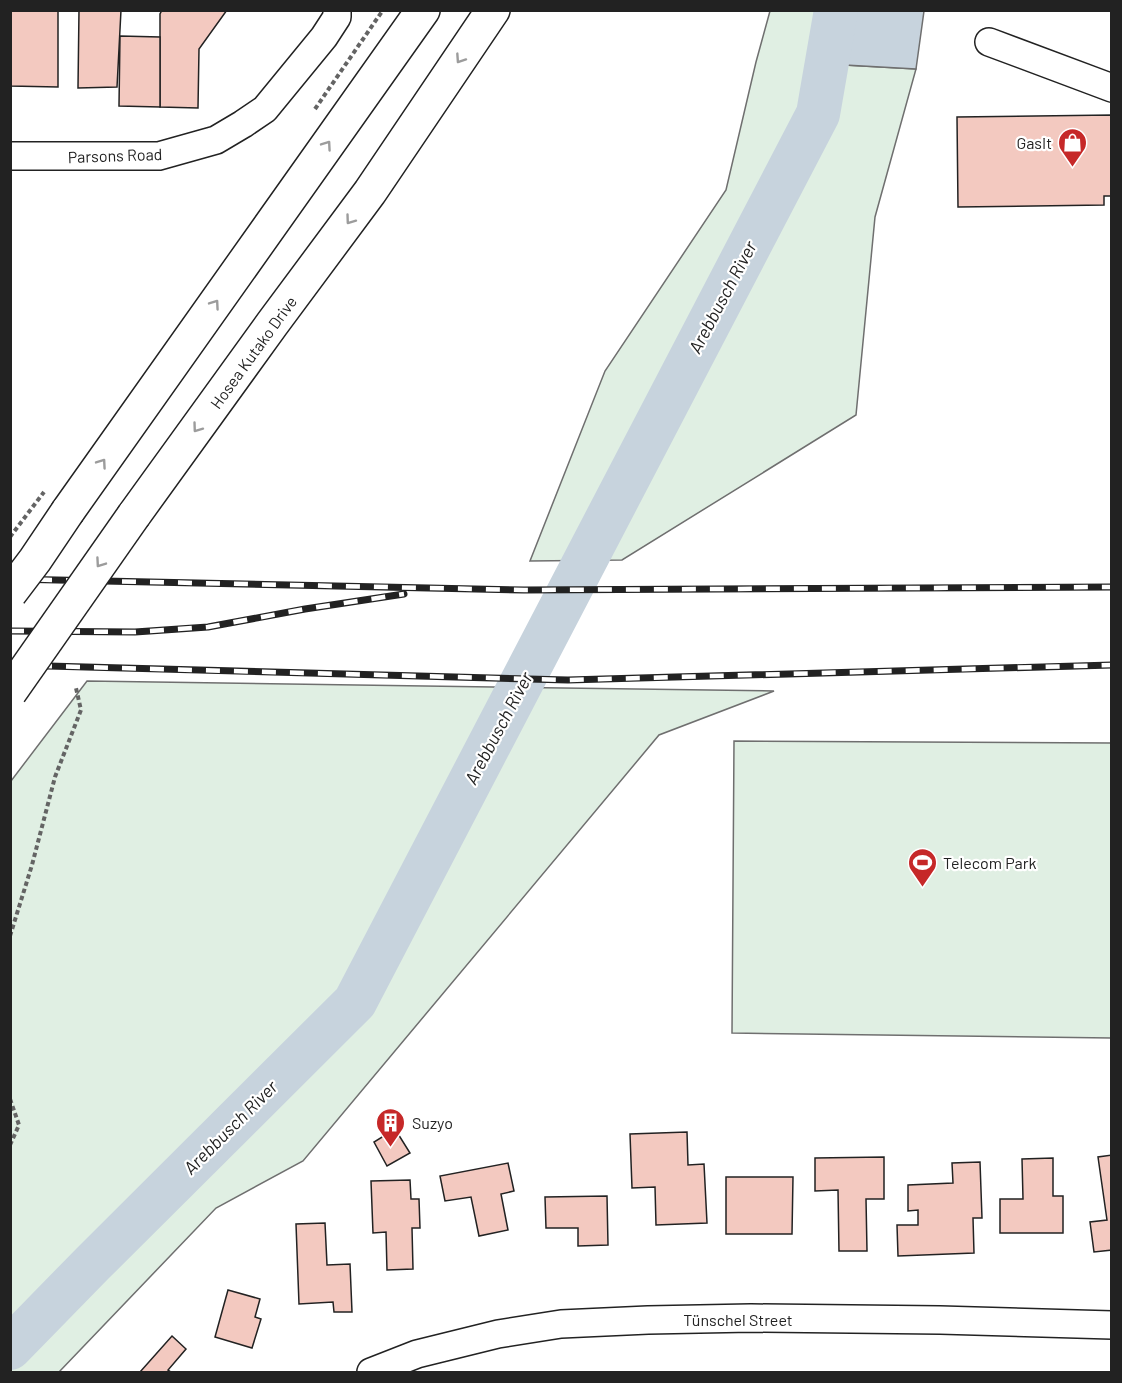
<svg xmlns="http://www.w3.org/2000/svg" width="1122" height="1383" viewBox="0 0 1122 1383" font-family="Barlow,sans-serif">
  <rect width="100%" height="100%" fill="#fff"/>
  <g fill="#e0efe3" stroke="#6f6f6f" stroke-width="1.5">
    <path d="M770 11H836L827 64 916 69 875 217 856 415 622 560 530 561 605 371 726 190 756 62Z"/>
    <path d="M87 681 774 691 659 735 303 1161 216 1208 59 1372H11V781Z"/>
    <path d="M734 741 1111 743V1038L732 1033Z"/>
  </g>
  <path fill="#c7d3dd" stroke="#6f6f6f" stroke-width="1.5" d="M836 11H924L916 69 827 64Z"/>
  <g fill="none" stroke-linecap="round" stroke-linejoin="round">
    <path stroke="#c7d3dd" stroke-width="44" d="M10 1348 93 1263 355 1002 818 114 836 10"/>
  </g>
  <g fill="#f3c9c0" stroke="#222" stroke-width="1.5">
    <path d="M10 10H58V87L10 86Z"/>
    <path d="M79 10H121L117 87 78 88Z"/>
    <path d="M162 10H227L199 49 198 108 160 107V14Z"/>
    <path d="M120 36 160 37V107L119 106Z"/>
    <path d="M1112 115V196H1104V205L958 207 957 117Z"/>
    <path d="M395 1129 410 1153 387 1166 374 1142Z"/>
    <path d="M687 1132 688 1165 704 1164 707 1223 656 1225 655 1187 632 1188 630 1134Z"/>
    <path d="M1112 1155V1250L1094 1252 1090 1222 1107 1220 1098 1157Z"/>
    <path d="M884 1157V1199H866L867 1251H839L838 1190 815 1191V1158Z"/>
    <path d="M1053 1158V1196H1063V1233H1000V1199H1023L1022 1159Z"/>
    <path d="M980 1162 982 1218H973L974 1253 898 1256 897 1225H918V1210L908 1211V1185L953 1183 952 1163Z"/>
    <path d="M508 1163 514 1191 501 1194 508 1230 479 1236 471 1197 445 1201 440 1176Z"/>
    <path d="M726 1177H793L792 1234H726Z"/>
    <path d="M410 1180 411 1199H419L420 1228H412L413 1269 387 1270 386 1232 373 1233 371 1181Z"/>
    <path d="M607 1196 608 1245 578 1246V1228H546L545 1197Z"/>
    <path d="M325 1223 327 1265 350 1264 352 1312H334L333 1302 299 1304 296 1224Z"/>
    <path d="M228 1290 260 1299 255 1317 261 1319 252 1348 215 1337Z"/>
    <path d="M172 1336 186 1349 168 1370 171 1372H140Z"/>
  </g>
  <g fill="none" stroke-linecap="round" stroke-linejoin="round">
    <defs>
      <g id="minor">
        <path d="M989 42 1112 88"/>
        <path d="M10 156H159L216 140 243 124 265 109 324 37 337 17V10"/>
        <path d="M371 1372 417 1354 498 1334 561 1324 648 1320 751 1318 940 1320 1112 1325"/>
      </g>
      <g id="major">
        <path d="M68 511 423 10"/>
        <path d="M134 515 272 324 370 192 493 10"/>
      </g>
    </defs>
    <use href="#minor" stroke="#222" stroke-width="30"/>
    <use href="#major" stroke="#222" stroke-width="36"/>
    <g stroke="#646464" stroke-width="4" stroke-dasharray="4.5 3" stroke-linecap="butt">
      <path d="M315 109 383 10"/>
      <path d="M10 537 44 492"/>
      <path d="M10 936 32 865 55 777 81 710 76 688"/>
      <path d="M10 1099 19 1125 10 1145"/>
    </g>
    <use href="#minor" stroke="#fff" stroke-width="27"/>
    <use href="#major" stroke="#fff" stroke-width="33"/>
    <defs>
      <g id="rail">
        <path d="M10 579 524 590 1112 587"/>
        <path d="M10 631 135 632 208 627 305 609 404 594"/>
        <path d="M10 665 568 680 1112 665"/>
      </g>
    </defs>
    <use href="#rail" stroke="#222" stroke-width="7"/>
    <use href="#rail" stroke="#fff" stroke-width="4.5" stroke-dasharray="14" stroke-linecap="butt"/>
    <defs>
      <g id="major-bridge">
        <path d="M10 593 35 560 68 511"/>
        <path d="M10 692 134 515"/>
      </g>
    </defs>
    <use href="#major-bridge" stroke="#222" stroke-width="36" stroke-linecap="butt"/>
    <use href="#major-bridge" stroke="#fff" stroke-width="33"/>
  </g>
  <defs><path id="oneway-chevron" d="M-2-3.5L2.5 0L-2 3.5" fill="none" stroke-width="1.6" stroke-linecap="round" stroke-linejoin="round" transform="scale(1.5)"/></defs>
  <g stroke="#9c9c9c">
    <use href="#oneway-chevron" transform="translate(460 59) rotate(124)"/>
    <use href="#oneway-chevron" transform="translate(327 145) rotate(-55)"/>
    <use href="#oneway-chevron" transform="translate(350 220) rotate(126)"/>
    <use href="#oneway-chevron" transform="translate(215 304) rotate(-55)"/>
    <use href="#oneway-chevron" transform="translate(197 428) rotate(126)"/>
    <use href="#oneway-chevron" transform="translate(102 463) rotate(-55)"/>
    <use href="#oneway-chevron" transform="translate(100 563) rotate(125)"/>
  </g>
  <defs>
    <symbol id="shop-pin" viewBox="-11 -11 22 30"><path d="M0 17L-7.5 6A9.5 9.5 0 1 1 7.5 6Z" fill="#c62828" stroke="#fff"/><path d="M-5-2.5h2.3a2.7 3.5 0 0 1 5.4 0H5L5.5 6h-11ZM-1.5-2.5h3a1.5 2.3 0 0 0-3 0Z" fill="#fff"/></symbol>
    <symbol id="stadium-pin" viewBox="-11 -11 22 30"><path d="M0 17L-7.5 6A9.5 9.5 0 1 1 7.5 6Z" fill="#c62828" stroke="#fff"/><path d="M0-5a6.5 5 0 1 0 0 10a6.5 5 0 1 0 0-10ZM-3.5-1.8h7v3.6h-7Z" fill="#fff"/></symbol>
    <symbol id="building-pin" viewBox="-11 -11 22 30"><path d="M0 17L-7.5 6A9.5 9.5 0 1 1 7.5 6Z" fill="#c62828" stroke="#fff"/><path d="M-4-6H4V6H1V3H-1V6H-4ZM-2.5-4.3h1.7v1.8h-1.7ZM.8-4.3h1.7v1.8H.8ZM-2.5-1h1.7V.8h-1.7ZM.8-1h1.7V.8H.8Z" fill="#fff"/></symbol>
  </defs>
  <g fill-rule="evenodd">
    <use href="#shop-pin" x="1056" y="126" width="33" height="45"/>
    <use href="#stadium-pin" x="906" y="846" width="33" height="45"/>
    <use href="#building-pin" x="374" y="1106" width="33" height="45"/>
  </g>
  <g text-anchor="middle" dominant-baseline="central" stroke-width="4.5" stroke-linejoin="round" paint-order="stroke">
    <g font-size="16" fill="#222" stroke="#fff" text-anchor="start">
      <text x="1052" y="142" text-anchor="end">GasIt</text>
      <text x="943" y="862">Telecom Park</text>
      <text x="412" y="1122">Suzyo</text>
    </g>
    <g font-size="16" fill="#222" stroke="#fff">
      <text transform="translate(115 155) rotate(-2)">Parsons Road</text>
      <text transform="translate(253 352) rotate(-54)">Hosea Kutako Drive</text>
      <text x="738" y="1319">Tünschel Street</text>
    </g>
    <g font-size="18" font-style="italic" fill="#222" stroke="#fff">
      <text transform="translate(722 297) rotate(-62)">Arebbusch River</text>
      <text transform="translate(498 728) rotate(-62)">Arebbusch River</text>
      <text transform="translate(230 1127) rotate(-45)">Arebbusch River</text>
    </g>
  </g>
  <rect width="1122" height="1383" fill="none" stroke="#222222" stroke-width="24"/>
</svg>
